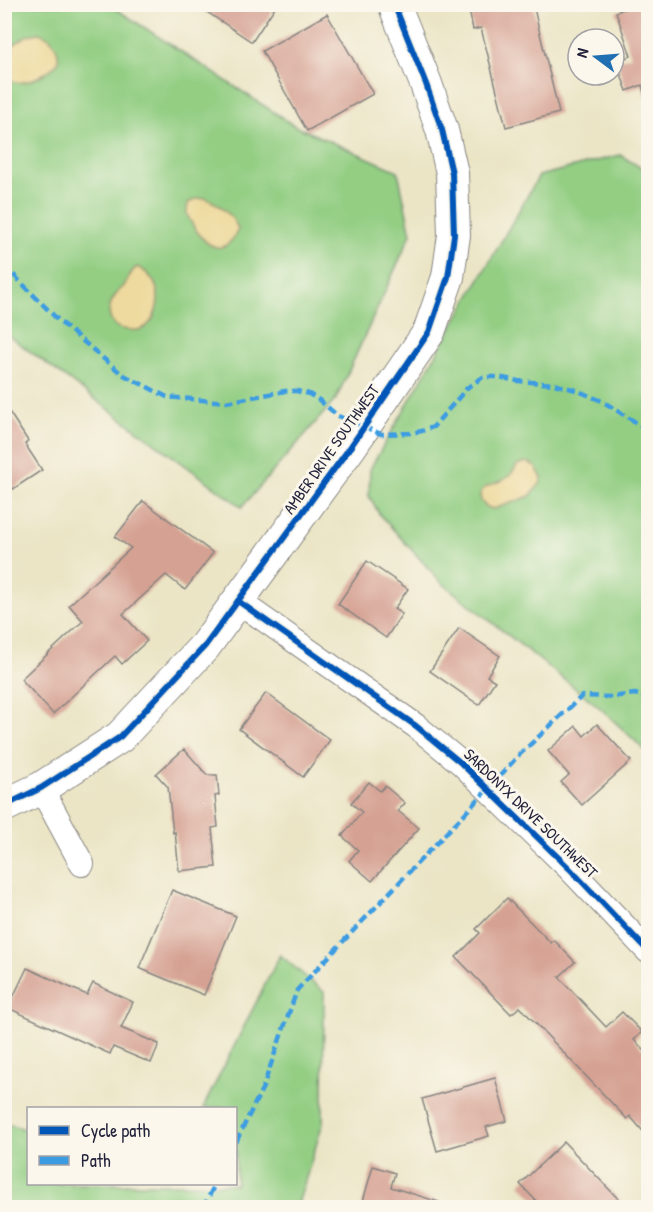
<svg xmlns="http://www.w3.org/2000/svg" width="653" height="1212" viewBox="0 0 653 1212" font-family="'Patrick Hand',sans-serif">
  <rect width="100%" height="100%" fill="#fbf7ec"/>
  <filter id="ink" filterUnits="userSpaceOnUse"><feTurbulence type="fractalNoise" baseFrequency=".0167" numOctaves="2"/><feDisplacementMap in="SourceGraphic" scale="12" xChannelSelector="R" yChannelSelector="G"/><feConvolveMatrix kernelMatrix="1 2 1 2 8 2 1 2 1" color-interpolation-filters="sRGB"/></filter>
  <filter id="wash" filterUnits="userSpaceOnUse"><feTurbulence type="fractalNoise" baseFrequency=".008" numOctaves="4" result="noise"/><feDisplacementMap in="SourceGraphic" scale="24" xChannelSelector="R" yChannelSelector="G"/><feGaussianBlur stdDeviation="1.35" result="paint"/><feColorMatrix in="noise" values="0 0 0 0 0 0 0 0 0 0 0 0 0 0 0 0 0 1.4 0 .05"/><feComposite in="paint" operator="in"/></filter>
  <g filter="url(#wash)">
    <rect width="100%" height="100%" fill="#ebe5c6"/>
    <g fill="#93ce83" stroke="#5a785f" stroke-width="1.5">
      <path d="M5 5H110L295 126 398 171 411 234 336 399 242 507 5 333Z"/>
      <path d="M620 155 648 172V753L599 707 441 582 380 515 369 496 370 469 539 176Z"/>
      <path d="M280 955 324 992 323 1123 297 1207H5V1123L28 1130V1184H236V1108H203Z"/>
    </g>
    <g fill="#eeda9e" stroke="#887e6c" stroke-width="1.5">
      <path d="M39 33C53 37 59 48 58 62 50 72 26 87 12 81 11 80 6 75 5 74V51L28 35Z"/>
      <path d="M205 198C218 203 233 215 238 229 227 255 210 251 196 230 193 225 188 219 187 213 186 210 188 206 188 203L196 199Z"/>
      <path d="M137 267C149 272 157 283 158 296 158 308 154 324 142 329 138 331 128 330 123 329 107 326 106 308 115 296 117 292 121 289 124 286 129 279 130 271 137 267Z"/>
      <path d="M527 462 535 466 542 478 540 484 530 496 494 509C489 508 485 507 482 502 473 486 498 484 505 479 511 475 514 471 517 465Z"/>
    </g>
    <g id="blocks">
      <g fill="#d5a193">
        <path d="M195 4H277L252 42Z"/>
        <path d="M468 4H533L559 113 506 127 481 28 473 30Z"/>
        <path d="M637 4H648V96H645L642 85 627 91 616 61 631 56 616 12Z"/>
        <path d="M327 14 373 94 307 131 262 51Z"/>
        <path d="M4 404 28 441 25 444 42 470 4 495Z"/>
        <path d="M143 501 213 553 185 590 166 575 123 614 147 641 122 664 115 656 53 714 21 679 83 621 69 605 131 548 115 537Z"/>
        <path d="M367 561 408 589 394 609 402 614 386 638 338 604Z"/>
        <path d="M459 628 500 656 487 676 495 681 479 705 430 671Z"/>
        <path d="M266 693 330 740 303 777 239 729Z"/>
        <path d="M597 724 631 761 582 805 561 782 569 775 548 751 576 726 584 736Z"/>
        <path d="M184 749 207 775H217L219 795 215 796 218 827 212 828 216 867 179 871 175 832 173 833 168 787 156 774Z"/>
        <path d="M369 782 380 791 385 786 405 803 398 811 419 828 372 881 349 861 358 850 342 836 362 812 351 803Z"/>
        <path d="M172 890 236 916 204 995 139 968Z"/>
        <path d="M507 898 551 943 554 940 575 962 559 977 606 1027 622 1012 642 1032 634 1040 648 1054V1137L630 1116 627 1119 520 1007 511 1014 456 957 480 933 476 929Z"/>
        <path d="M27 968 87 995 93 983 133 1002 121 1028 159 1044 151 1063 113 1047 110 1054 8 1008Z"/>
        <path d="M495 1078 507 1121 486 1127 489 1136 437 1151 422 1099Z"/>
        <path d="M564 1142 627 1208H543L520 1184Z"/>
        <path d="M373 1166 395 1173 391 1187 439 1202V1208H361Z"/>
      </g>
    </g>
  </g>
  <g filter="url(#ink)">
    <use href="#blocks" fill-opacity="0" stroke="#868480" stroke-width="1.5"/>
    <g fill="none" stroke-linecap="round" stroke-linejoin="round">
      <defs>
        <g id="minor">
          <path d="M238 601 416 726 461 763 570 869 648 951"/>
          <path d="M41 788 82 864"/>
        </g>
        <path id="tertiary" d="M4 806 41 788 120 737 205 646 351 446 429 332 448 277 454 235 452 173 442 130 426 84 394 4"/>
      </defs>
      <use href="#minor" stroke="#868480" stroke-width="26"/>
      <use href="#tertiary" stroke="#868480" stroke-width="34"/>
      <use href="#minor" stroke="#fff" stroke-width="24"/>
      <use href="#tertiary" stroke="#fff" stroke-width="32"/>
      <g stroke="#3c9ce2" stroke-width="4.5" stroke-dasharray="9 4.5" stroke-linecap="butt">
        <path d="M4 265 60 322 122 374 167 397 226 402 285 391H297L309 394 319 400 338 416 381 434 410 433 422 431 433 427 468 387 483 377H498L518 381 554 384 576 390 602 401 648 430"/>
        <path d="M236 1142 263 1087 297 990 488 789 518 756 582 696 611 697 635 694 641 696 648 701"/>
        <path d="M203 1208 215 1184"/>
      </g>
      <defs>
        <g id="cycleway">
          <path d="M238 601 416 726 461 763 570 869 648 951"/>
          <path d="M4 806 41 788 120 737 205 646 351 446 429 332 448 277 454 235 452 173 442 130 426 84 394 4"/>
        </g>
      </defs>
      <use href="#cycleway" stroke="#fbf7ec" stroke-width="10"/>
      <use href="#cycleway" stroke="#0057b8" stroke-width="6"/>
    </g>
  </g>
  <g text-anchor="middle" dominant-baseline="central" stroke-width="6" stroke-linejoin="round" paint-order="stroke">
    <g font-size="16" fill="#22223b" stroke="#fbf7ec">
      <text transform="translate(331 449) rotate(-55)">AMBER DRIVE SOUTHWEST</text>
      <text transform="translate(531 813) rotate(44)">SARDONYX DRIVE SOUTHWEST</text>
    </g>
  </g>
  <rect width="653" height="1212" fill="none" stroke="#fbf7ec" stroke-width="24"/>
  <rect x="27" y="1107" width="210" height="78" fill="#fbf7ec" stroke="#a4a2a5" stroke-width="1.5"/>
  <rect x="39" y="1126" width="30" height="9" fill="#0057b8" stroke="#a4a2a5" stroke-width="1.5"/>
  <text x="81" y="1137" font-size="18" fill="#22223b">Cycle path</text>
  <rect x="39" y="1156" width="30" height="9" fill="#3c9ce2" stroke="#a4a2a5" stroke-width="1.5"/>
  <text x="81" y="1167" font-size="18" fill="#22223b">Path</text>
  <g transform="translate(596 57) rotate(286)"><circle r="28" fill="#fbf7ec" stroke="#a4a2a5" stroke-width="1.5"/>
  <path d="M0-4.5L10 22L0 15L-10 22Z" fill="#1f6fb2"/>
  <text y="-9" font-size="16" font-weight="bold" text-anchor="middle" fill="#22223b">N</text>
  </g>
</svg>
